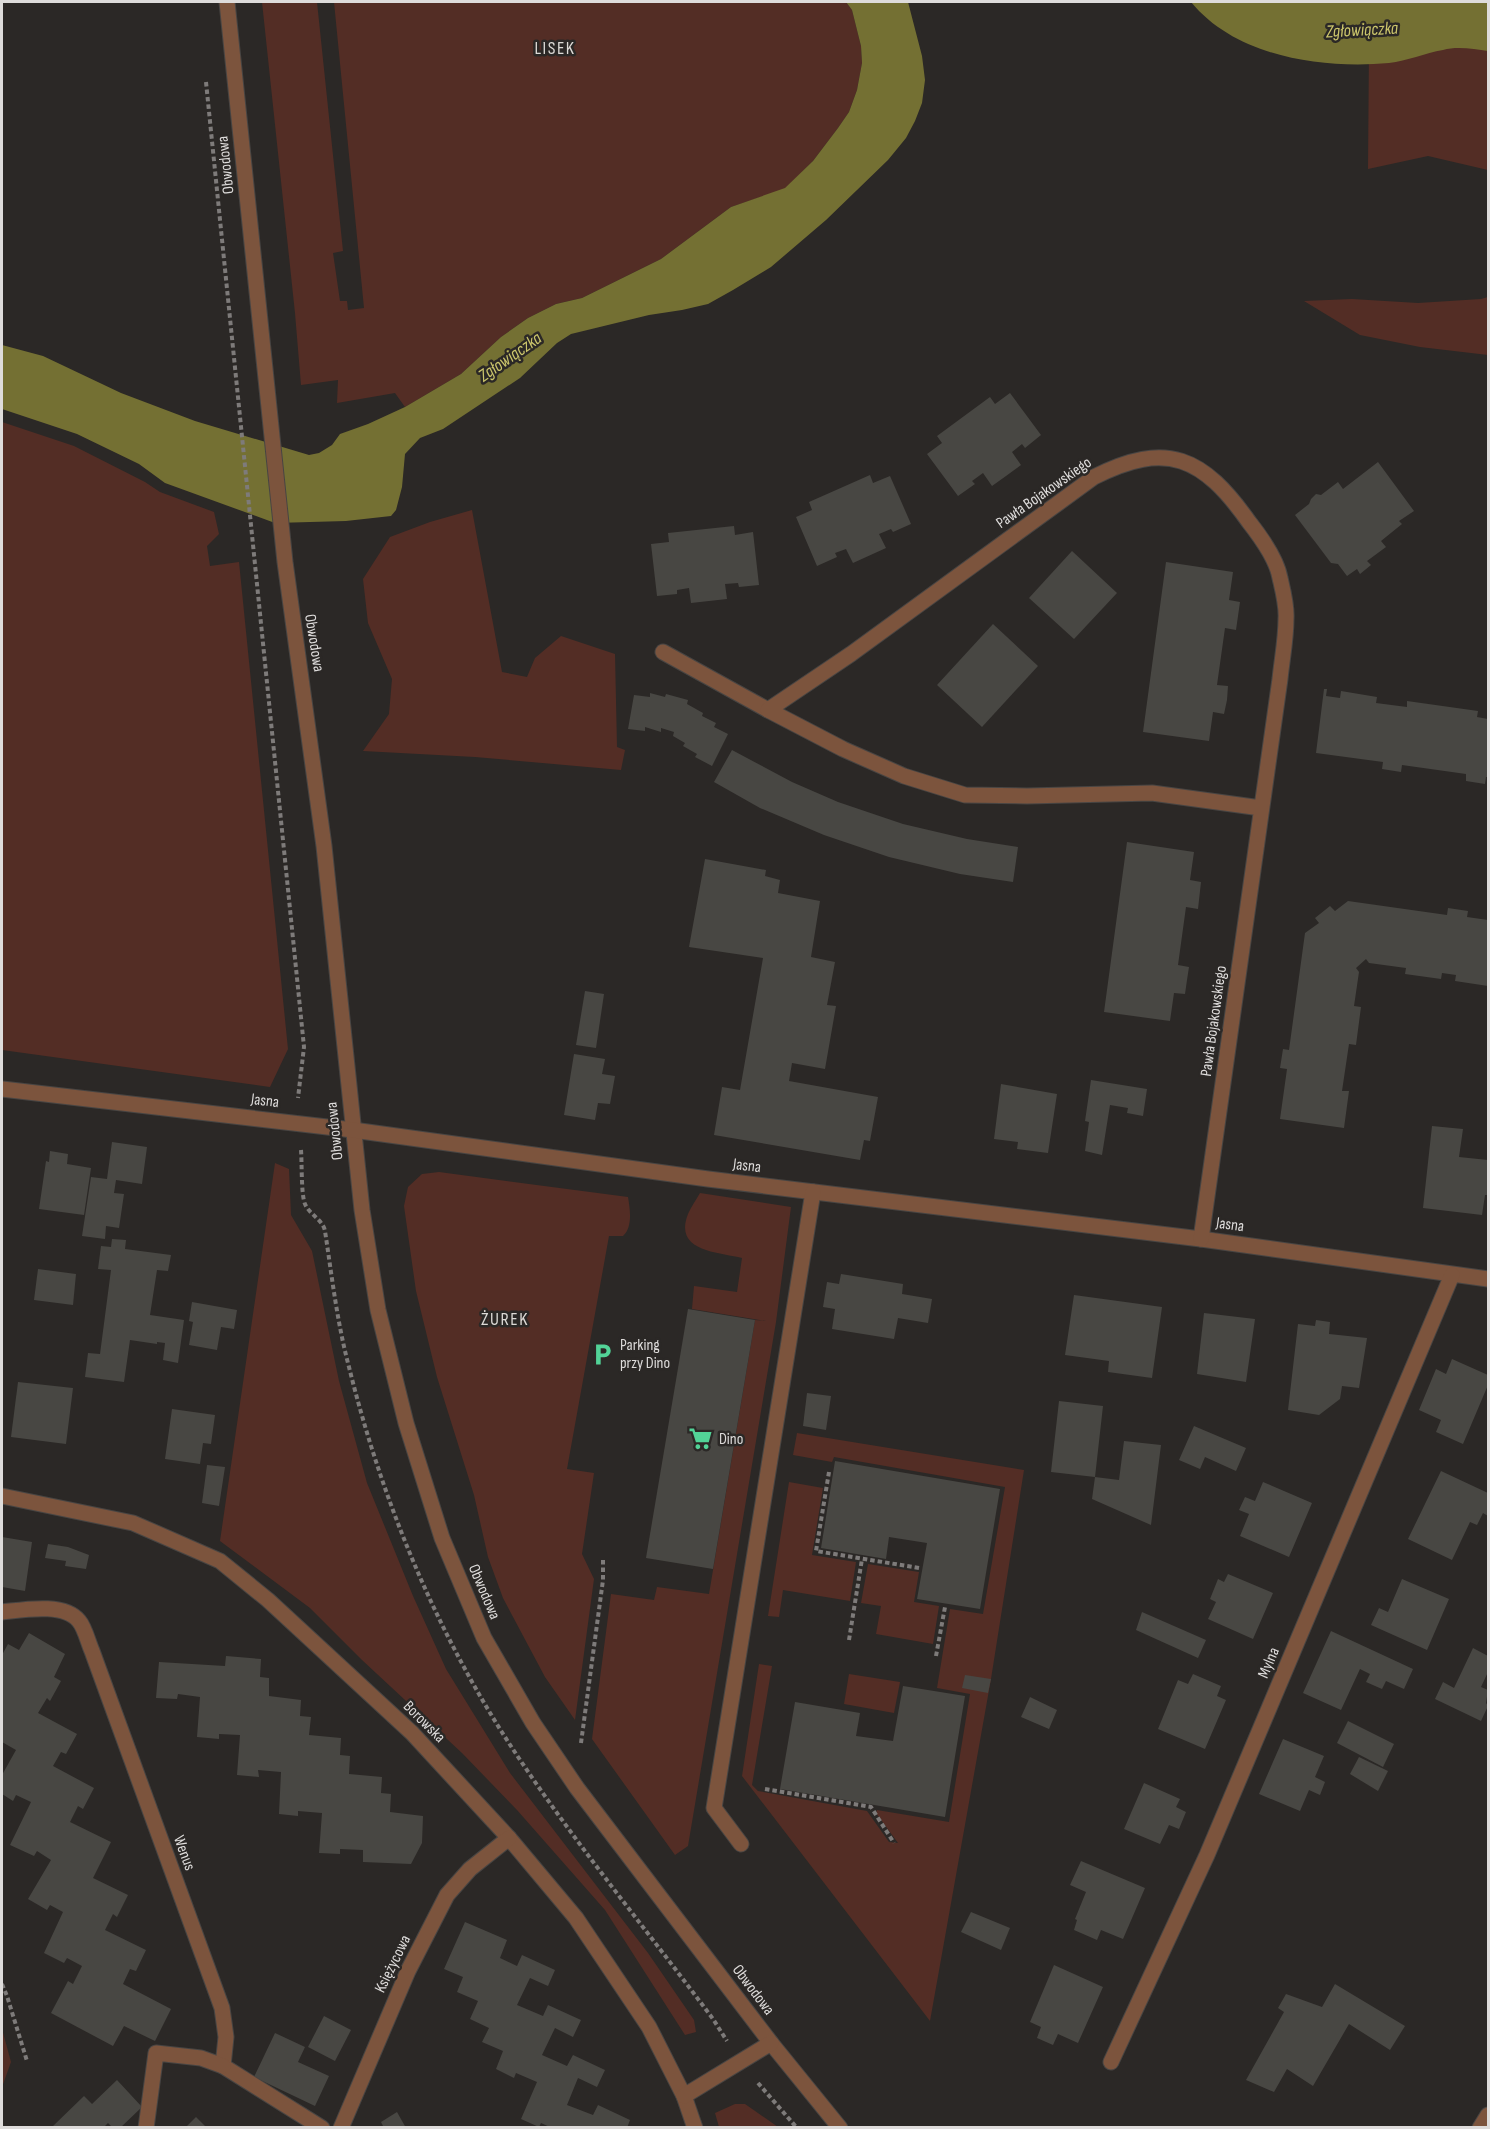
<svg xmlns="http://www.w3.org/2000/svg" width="1490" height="2129" viewBox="0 0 1490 2129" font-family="'Sofia Sans Condensed',sans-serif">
  <rect width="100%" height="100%" fill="#2b2826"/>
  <g fill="#532d25">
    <path d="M262 2H317L343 251 333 253 340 301H347L348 310 364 308 334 2H846L852 10 861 46 862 63 857 90 849 112 838 128 813 161 785 189 731 207 661 259 582 298 556 304 528 318 501 337 461 374 405 407 395 393 337 403 338 380 301 385 295 313Z"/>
    <path d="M1488 2V170L1428 156 1368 169 1369 45Z"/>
    <path d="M1488 297V355L1420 347 1360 335 1304 301 1352 299 1418 303 1481 299Z"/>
    <path d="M2 422 74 446 145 482 160 492 214 512 219 534 207 546 210 566 239 562 288 1049 270 1087 2 1050Z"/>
    <path d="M472 510 502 672 527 677 535 658 561 636 615 654 617 747 625 750 621 770 475 757 363 751 389 714 392 679 368 623 363 579 390 537 430 522Z"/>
    <path d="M275 1163 289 1169 291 1215 312 1251 339 1381 367 1483 413 1596 446 1669 510 1773 648 1953 694 2020 696 2032 685 2035 605 1910 517 1810 462 1753 362 1660 310 1608 220 1541Z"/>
    <path d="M439 1172 628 1197C630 1209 633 1227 623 1236H609L567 1469 594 1473 582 1554 594 1579 575 1720 545 1677 503 1598 488 1557 474 1495 437 1377 416 1291 404 1206 408 1187 422 1174Z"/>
    <path d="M700 1193 791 1207 776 1322 688 1846 675 1855 592 1739 611 1594 654 1600 657 1587 709 1594 755 1320 766 1321 692 1309 694 1286 737 1292 742 1258C719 1252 673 1252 688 1214 691 1207 696 1200 700 1193Z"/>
    <path d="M797 1433 1024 1470 991 1679 930 2021 742 1776 759 1664 772 1666 752 1785 758 1791 867 1811 889 1842 898 1843 876 1813 877 1810 949 1822 970 1694 937 1688 950 1609 983 1614 1005 1487 834 1457 832 1462 793 1455Z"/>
    <path d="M789 1482 823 1488 812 1555 856 1562 850 1601 783 1590 779 1617 768 1616Z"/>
    <path d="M868 1564 919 1572 914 1602 939 1606 933 1644 876 1634 881 1606 861 1603Z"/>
    <path d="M849 1674 900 1682 894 1713 844 1704Z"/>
    <path d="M2 2029 11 2062 2 2087Z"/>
    <path d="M735 2104H745L778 2127H719L715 2113Z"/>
  </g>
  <g fill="#747033">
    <path d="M846 2H908L922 56 925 80 922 103 915 121 906 138 888 160 826 220 771 267 733 290 708 304 682 310 649 315 571 334 557 343 520 378 443 429 420 438 405 454 402 487 396 510 391 516 346 521 275 523 165 483 139 464 77 434 2 409V345L43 356 121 393 195 421 309 455 319 453 332 445 340 434 368 424 405 407 461 374 501 337 528 318 556 304 582 298 661 259 731 207 785 188 813 161 838 128 849 112 857 90 862 63 861 46 852 10Z"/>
    <path d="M1191 2H1488V51C1474 49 1457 46 1443 50 1425 53 1407 61 1389 63 1322 69 1236 57 1191 2Z"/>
  </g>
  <g fill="#484743">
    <path d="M1010 393 1041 435 1025 448 1022 444 1012 452 1021 465 1006 476 992 486 983 473 972 481 975 484 958 496 927 454 942 443 937 436 990 397 995 404Z"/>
    <path d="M1378 462 1414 511 1399 521 1402 524 1381 541 1386 547 1367 561 1371 565 1360 574 1357 569 1347 576 1338 564 1331 563 1295 515 1309 504 1311 499 1316 494 1321 495 1338 482 1343 489Z"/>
    <path d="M870 475 873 483 890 476 911 524 893 532 891 529 879 534 886 548 853 563 846 549 835 553 837 557 817 566 796 517 812 510 809 502Z"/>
    <path d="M734 526 735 535 753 532 759 585 739 587 738 583 725 584 727 599 691 603 689 588 677 590V594L657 596 651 544 669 542 668 533Z"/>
    <path d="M1072 551 1117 593 1074 639 1029 598Z"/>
    <path d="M1166 562 1233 572 1229 600 1240 602 1236 630 1225 628 1217 685 1228 686 1227 700 1224 714 1213 712 1209 741 1143 732Z"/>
    <path d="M993 624 1038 666 982 727 937 685Z"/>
    <path d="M1324 689H1327L1326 696 1340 698 1341 691 1377 697 1376 703 1407 707V701L1478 711 1477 717 1488 719V777H1486L1485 784 1466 781V774L1402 765 1401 772 1382 769 1383 762 1316 753Z"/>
    <path d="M650 693 665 697 666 694 688 700 687 704 703 713 702 716 716 723 714 727 728 734 712 766 695 757 697 754 683 746 685 743 673 736 674 732 661 728V732L645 727V731L628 729 634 695 650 697Z"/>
    <path d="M732 750 792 782 838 802 903 824 967 839 1018 847 1013 882 960 874 889 857 824 835 760 808 714 782Z"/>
    <path d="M1127 842 1194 852 1190 880 1201 882 1198 909 1186 907 1178 965 1189 967 1187 980 1185 994 1174 993 1170 1021 1104 1012Z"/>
    <path d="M705 859 766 870 765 876 780 880 778 893 820 901 811 957 835 962 827 1005 836 1006 825 1069 792 1063 789 1081 878 1097 870 1141 864 1140 860 1160 714 1135 722 1087 740 1090 763 958 689 947Z"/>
    <path d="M1348 901 1447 915 1448 908 1468 911 1467 917 1488 920V986L1455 981 1456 975 1442 973 1441 979 1405 974 1406 968 1369 963 1366 959 1356 968 1359 972 1354 1006 1361 1007 1356 1045 1349 1044 1342 1091H1349L1344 1128 1280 1119 1287 1069 1280 1068 1283 1049 1289 1050 1305 933 1319 923 1315 918 1330 906 1335 911Z"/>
    <path d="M585 991 604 994 596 1048 576 1045Z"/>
    <path d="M574 1054 605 1059 602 1074 615 1076 610 1104 598 1103 595 1120 564 1115Z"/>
    <path d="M1091 1080 1147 1089 1143 1116 1127 1113 1128 1108 1110 1105 1102 1155 1085 1151 1089 1122 1085 1121Z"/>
    <path d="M1001 1084 1057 1094 1048 1153 1017 1149 1018 1142 994 1139Z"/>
    <path d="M1432 1126 1463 1129 1459 1157 1488 1160V1195H1485L1482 1215 1423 1208Z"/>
    <path d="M112 1142 147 1147 142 1184 116 1180 114 1193 124 1194 119 1228 106 1226 105 1239 82 1236 91 1177 107 1179Z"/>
    <path d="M50 1151 68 1154 67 1164 91 1168 84 1215 39 1209 46 1161 49 1162Z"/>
    <path d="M112 1239 126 1240 125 1249 171 1255 168 1271 157 1270 150 1315 184 1320 178 1363 163 1360 165 1343 157 1342V1344L130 1340 124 1382 85 1377 88 1353 100 1354 111 1270 98 1269 101 1246 111 1247Z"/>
    <path d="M38 1269 76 1274 73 1305 34 1300Z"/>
    <path d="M841 1274 903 1284 902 1294 932 1299 928 1323 898 1318 894 1339 832 1329 835 1309 823 1307 827 1282 839 1284Z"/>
    <path d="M1074 1295 1162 1307 1152 1378 1108 1372 1109 1361 1065 1355Z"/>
    <path d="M192 1302 237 1310 234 1329 221 1327 217 1350 189 1345 193 1322 189 1321Z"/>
    <path d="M688 1309 755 1320 713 1569 646 1558Z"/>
    <path d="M1204 1313 1255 1319 1246 1382 1197 1374Z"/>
    <path d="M1316 1320 1330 1322 1329 1334 1367 1338 1359 1388 1342 1386 1340 1399 1319 1415 1288 1410 1298 1324 1315 1326Z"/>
    <path d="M1452 1359 1488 1375V1385L1463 1444 1436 1432 1441 1420 1419 1410 1436 1369 1446 1374Z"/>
    <path d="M18 1382 73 1388 66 1444 11 1437Z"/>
    <path d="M807 1393 831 1396 826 1430 803 1426Z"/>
    <path d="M1059 1401 1103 1406 1095 1477 1119 1480 1124 1441 1161 1445 1151 1525 1092 1499 1095 1477 1051 1472Z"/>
    <path d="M172 1409 215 1415 211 1444 203 1443 200 1464 165 1459Z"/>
    <path d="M1194 1426 1246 1448 1236 1471 1205 1457 1200 1469 1179 1460Z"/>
    <path d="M835 1461 1000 1489 980 1609 917 1599 927 1543 889 1537 886 1559 821 1548Z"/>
    <path d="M207 1465 225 1467 219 1506 202 1503Z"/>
    <path d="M1441 1471 1488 1493V1516L1483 1513 1477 1525 1470 1522 1452 1560 1408 1539Z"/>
    <path d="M1263 1482 1312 1503 1289 1557 1240 1536 1249 1514 1239 1510 1245 1497 1255 1501Z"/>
    <path d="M2 1537 32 1542 25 1591 2 1587Z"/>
    <path d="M48 1544 68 1547 89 1555 86 1569 65 1566 66 1561 45 1558Z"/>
    <path d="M1228 1574 1273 1593 1253 1639 1208 1619 1216 1602 1210 1599 1218 1579 1224 1582Z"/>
    <path d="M1402 1579 1449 1599 1427 1650 1371 1625 1379 1608 1388 1612Z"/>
    <path d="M1142 1612 1206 1640 1198 1658 1136 1630Z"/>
    <path d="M1331 1631 1413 1669 1404 1689 1386 1681 1382 1689 1366 1682 1370 1674 1360 1669 1341 1710 1303 1693Z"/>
    <path d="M29 1633 65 1654 54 1677 61 1681 50 1701 47 1698 38 1713 77 1734 66 1754 61 1752 53 1766 94 1788 83 1809 78 1806 70 1822 111 1842 93 1878 128 1895 117 1917 113 1914 105 1930 146 1950 136 1971 130 1969 123 1984 171 2009 155 2041 124 2026 113 2046 51 2013 68 1981 73 1984 82 1966 67 1958 64 1963 44 1953 63 1912 50 1905 47 1910 28 1899 51 1860 37 1851 34 1856 10 1845 31 1802 16 1795 13 1801 2 1794V1775L16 1750 2 1742V1655L8 1644 19 1650Z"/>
    <path d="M1473 1648 1488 1656V1672L1481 1687 1488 1690 1486 1703 1488 1706 1481 1721 1435 1699 1443 1682 1454 1688Z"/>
    <path d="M226 1656 261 1659 260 1677 269 1678V1696L301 1700 300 1716 311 1717 309 1735 341 1738 340 1755 350 1756 349 1774 382 1777 381 1793 391 1794 390 1812 423 1816 422 1843 411 1864 363 1862V1850L340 1849V1854L319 1853 322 1813 298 1811V1816L279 1814 281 1772 258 1770 259 1777 237 1775 240 1735 219 1734V1739L197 1737 200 1697 178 1694 177 1699 156 1698 159 1662 225 1666Z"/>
    <path d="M1193 1674 1221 1686 1217 1696 1226 1700 1205 1749 1158 1729 1178 1680 1188 1684Z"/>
    <path d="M965 1675 991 1679 988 1693 962 1688Z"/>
    <path d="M903 1686 965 1696 945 1817 780 1789 795 1702 860 1713 856 1736 893 1741Z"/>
    <path d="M1030 1697 1057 1710 1049 1729 1021 1717Z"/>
    <path d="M1348 1721 1394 1744 1383 1767 1337 1743Z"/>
    <path d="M1283 1739 1324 1756 1315 1777 1325 1782 1320 1795 1309 1790 1300 1811 1259 1794Z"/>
    <path d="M1359 1757 1388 1771 1378 1791 1350 1774Z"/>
    <path d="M1144 1783 1180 1799 1176 1807 1186 1812 1179 1829 1169 1825 1160 1844 1124 1829Z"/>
    <path d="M1081 1861 1145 1888 1123 1939 1101 1930 1097 1940 1074 1930 1077 1920 1075 1919 1086 1892 1070 1885Z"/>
    <path d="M971 1912 1010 1928 1001 1950 961 1932Z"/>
    <path d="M465 1922 507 1940 500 1958 517 1966 522 1955 555 1970 548 1986 530 1978 517 2005 543 2016 548 2005 581 2020 573 2037 555 2028 542 2055 567 2066 573 2055 605 2070 597 2087 578 2078 567 2105 593 2115 598 2105 630 2120 627 2128H552L541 2123 539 2127 521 2119 537 2082 516 2073 514 2078 496 2069 503 2051 482 2042 489 2028 470 2019 478 2001 457 1992 463 1977 444 1969Z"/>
    <path d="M1054 1965 1103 1987 1078 2043 1058 2034 1053 2045 1037 2038 1041 2027 1030 2022Z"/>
    <path d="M1335 1984 1405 2026 1390 2050 1349 2024 1313 2086 1287 2069 1274 2092 1246 2080 1284 2012 1278 2008 1286 1994 1322 2007Z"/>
    <path d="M324 2016 351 2030 335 2061 308 2047Z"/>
    <path d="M275 2033 305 2047 298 2062 329 2076 315 2106 254 2077Z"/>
    <path d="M117 2080 142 2107 120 2128H113L108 2123 103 2128H51L84 2096 92 2104Z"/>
    <path d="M397 2112 406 2128H384L381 2122Z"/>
    <path d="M196 2117 207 2128H185Z"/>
  </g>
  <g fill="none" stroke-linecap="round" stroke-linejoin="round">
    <defs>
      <g id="minor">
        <path d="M227 2 285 562 324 846 362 1210 378 1310 406 1423 442 1538 484 1638 533 1723 577 1788 771 2043 840 2128"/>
        <path d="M663 652 768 710"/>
        <path d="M2 1089 353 1130 708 1179 1201 1239 1488 1279"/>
        <path d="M1201 1239 1280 679C1282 659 1286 639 1286 619 1287 606 1283 591 1280 578 1277 560 1260 536 1249 522 1203 457 1167 440 1094 477L851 654 768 710 843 749 904 776 965 795 1027 796 1152 793 1261 808"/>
        <path d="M2 1496 133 1523 220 1561 268 1600 412 1733 509 1838 576 1918 649 2027 684 2096 695 2128"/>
        <path d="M2 1612C22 1610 64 1602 79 1621 85 1628 88 1642 92 1651L222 2008 226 2037 223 2066 322 2128"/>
        <path d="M741 1844 714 1808 813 1192"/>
        <path d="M1111 2062 1207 1855 1452 1275"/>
        <path d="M684 2096 771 2043"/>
        <path d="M146 2128 156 2053 201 2058 223 2066"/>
        <path d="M341 2128 408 1971 447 1895 470 1869 509 1838"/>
        <path d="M1480 2128 1488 2115"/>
      </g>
    </defs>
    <use href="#minor" stroke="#484543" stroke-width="17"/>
    <g stroke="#7e7b7a" stroke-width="4" stroke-dasharray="4.5 3" stroke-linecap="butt">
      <path d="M206 82 304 1047 298 1098"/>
      <path d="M301 1150C302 1162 301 1195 305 1204 309 1214 323 1220 325 1231 332 1277 337 1322 349 1367 381 1497 433 1624 505 1737 568 1835 644 1926 713 2019L727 2041"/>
      <path d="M829 1472 816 1551 919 1568"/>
      <path d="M849 1640 862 1559"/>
      <path d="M936 1656 945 1607"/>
      <path d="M581 1743 603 1580V1558"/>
      <path d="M765 1789 871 1807 894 1843"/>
      <path d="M2 1984 7 1996 27 2061"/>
      <path d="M758 2083 797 2128"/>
    </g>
    <use href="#minor" stroke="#7c543d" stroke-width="15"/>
  </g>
  <defs>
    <symbol id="parking-bare" viewBox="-9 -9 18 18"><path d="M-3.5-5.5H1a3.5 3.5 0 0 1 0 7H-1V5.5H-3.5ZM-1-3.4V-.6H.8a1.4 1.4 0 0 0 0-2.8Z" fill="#52d397" stroke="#2b2826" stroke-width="2.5" paint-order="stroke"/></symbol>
    <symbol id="supermarket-bare" viewBox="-9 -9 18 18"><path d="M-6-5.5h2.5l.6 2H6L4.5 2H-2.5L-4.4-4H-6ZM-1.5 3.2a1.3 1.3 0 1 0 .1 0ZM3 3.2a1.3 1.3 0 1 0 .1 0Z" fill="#52d397" stroke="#2b2826" stroke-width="2.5" paint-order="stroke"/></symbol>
  </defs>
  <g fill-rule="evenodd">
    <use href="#parking-bare" x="586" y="1338" width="33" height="33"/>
    <use href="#supermarket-bare" x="684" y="1422" width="33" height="33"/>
  </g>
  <g text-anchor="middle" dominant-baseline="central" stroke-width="5" stroke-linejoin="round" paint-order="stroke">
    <g font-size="16" fill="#dedcdb" stroke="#2b2826">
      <text transform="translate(226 165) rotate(-96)">Obwodowa</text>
      <text transform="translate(1044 493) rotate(-35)">Pawła Bojakowskiego</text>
      <text transform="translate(314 643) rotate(81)">Obwodowa</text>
      <text transform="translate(1214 1021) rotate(-82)">Pawła Bojakowskiego</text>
      <text transform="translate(265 1101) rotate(7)">Jasna</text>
      <text transform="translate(335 1131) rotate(-96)">Obwodowa</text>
      <text transform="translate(747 1166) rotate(7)">Jasna</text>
      <text transform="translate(1230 1225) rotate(8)">Jasna</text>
      <text transform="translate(484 1592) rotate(67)">Obwodowa</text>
      <text transform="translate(1269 1663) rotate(-67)">Mylna</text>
      <text transform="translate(424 1722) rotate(45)">Borowska</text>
      <text transform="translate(184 1853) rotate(70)">Wenus</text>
      <text transform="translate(393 1964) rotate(-64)">Księżycowa</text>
      <text transform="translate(753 1990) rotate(53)">Obwodowa</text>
    </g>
    <g font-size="16" fill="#dedcdb" stroke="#2b2826" text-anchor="start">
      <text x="620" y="1345">Parking<tspan x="620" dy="18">przy Dino</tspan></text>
      <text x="719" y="1439">Dino</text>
    </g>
    <g font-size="18" font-style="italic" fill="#ccc66c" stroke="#2b2826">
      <text transform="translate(1362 30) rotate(-3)">Zgłowiączka</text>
      <text transform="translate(510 357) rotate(-35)">Zgłowiączka</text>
    </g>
    <g font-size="18" letter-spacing="1.5" fill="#dddad6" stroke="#2b2826">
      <text x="555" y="48">LISEK</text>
      <text x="505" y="1319">ŻUREK</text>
    </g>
  </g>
  <rect width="1490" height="2129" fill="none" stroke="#dedcdb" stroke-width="6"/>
</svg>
